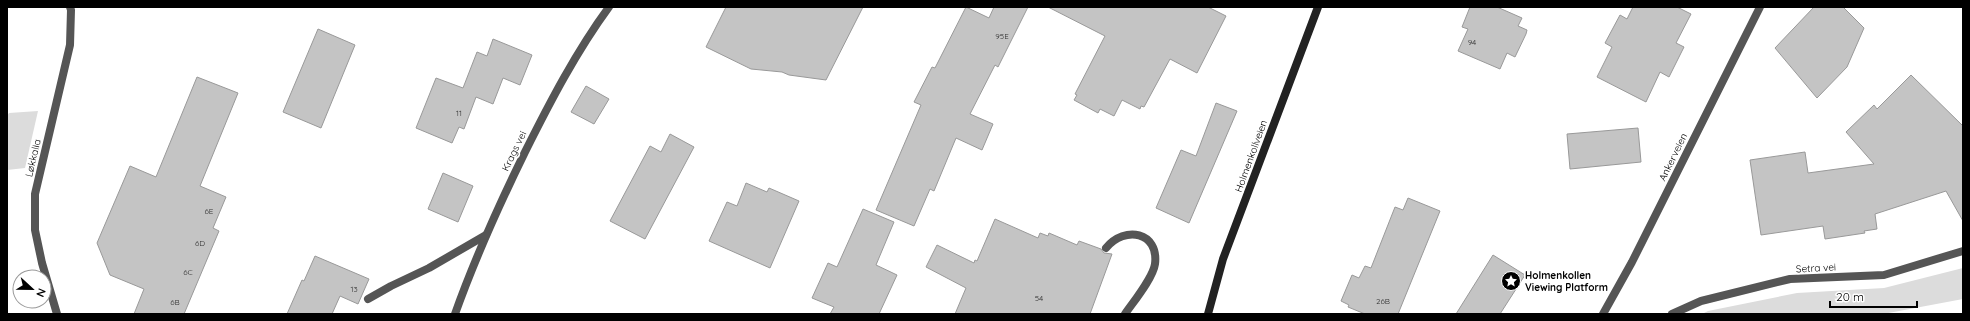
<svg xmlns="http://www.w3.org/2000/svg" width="1970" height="321" viewBox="0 0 1970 321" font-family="Quicksand,sans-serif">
  <rect width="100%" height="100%" fill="#fff"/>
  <g fill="#dcdcdc">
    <path d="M38 111 25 168 7 170V116L9 113Z"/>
    <path d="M1963 268V299L1883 314H1702L1708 311 1797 293 1884 288Z"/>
  </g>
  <g fill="#c4c4c4" stroke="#999">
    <path d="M726 7H863L826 80 789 75 782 72 751 69 706 47Z"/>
    <path d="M966 7 989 18 994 7H1028L998 67 995 65 970 114 993 124 982 150 956 138 934 191 930 189 914 226 876 210 921 105 914 102 932 67 935 68Z"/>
    <path d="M1048 7H1208L1226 16 1197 73 1170 59 1144 107 1141 106 1140 109 1122 100 1114 116 1100 109 1098 113 1074 100 1077 95 1075 94 1105 36Z"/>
    <path d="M1470 7H1497L1522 18 1518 26 1527 30 1526 34 1515 57 1507 53 1500 69 1458 51 1468 29 1462 27Z"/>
    <path d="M1633 7H1677L1691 14 1676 43 1684 47 1669 77 1660 72 1646 102 1597 77 1612 47 1605 43 1620 15 1627 19Z"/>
    <path d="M1814 7H1843L1864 28 1847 67 1817 98 1775 48Z"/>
    <path d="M318 29 355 45 321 128 283 112Z"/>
    <path d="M493 39 532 55 520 85 503 78 493 104 476 97 464 129 459 127 452 143 416 128 436 78 463 88 477 52 487 56Z"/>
    <path d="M1911 75 1963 126V221L1946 191 1875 214 1877 229 1864 231 1865 233 1825 239 1823 226 1761 235 1750 160 1805 152 1808 173 1874 164 1846 132 1874 105 1877 109Z"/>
    <path d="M197 77 238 93 200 186 226 197 213 228 219 231 184 314H134L144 289 110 275 97 243 130 166 156 177Z"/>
    <path d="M586 86 609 99 594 124 571 112Z"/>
    <path d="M1216 103 1237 111 1189 223 1156 208 1181 150 1196 156Z"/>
    <path d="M1638 128 1641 162 1570 169 1567 134Z"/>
    <path d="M670 134 694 147 645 239 610 221 650 146 661 152Z"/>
    <path d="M443 173 473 186 458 222 428 209Z"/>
    <path d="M746 183 767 192 769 188 799 201 770 268 709 241 727 202 737 206Z"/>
    <path d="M1408 198 1440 211 1398 314H1365L1348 307 1349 305 1341 301 1352 275 1359 278 1365 266 1371 268 1395 207 1403 210Z"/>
    <path d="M863 209 894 222 876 265 897 275 879 314H830L834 307 812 298 828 263 837 267Z"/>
    <path d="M995 219 1038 238 1040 233 1048 236 1049 233 1077 245 1079 241 1101 249 1104 253 1112 254 1090 314H955L966 288 926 267 937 245 974 263 975 260 977 261Z"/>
    <path d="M1493 255 1525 275 1500 314H1456Z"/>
    <path d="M315 256 369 279 358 304 340 296 332 314H287L302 280 304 281Z"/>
  </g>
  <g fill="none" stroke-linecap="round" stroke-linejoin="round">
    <g stroke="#555" stroke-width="8">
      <path d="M1106 248C1125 225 1159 232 1155 264 1153 278 1134 301 1125 314"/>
      <path d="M368 299 391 286 429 268 486 235"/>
    </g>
    <g stroke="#555" stroke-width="8">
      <path d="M57 314 42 263 35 230V194L70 45 71 10 70 7"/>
      <path d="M455 314C475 258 499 205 525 152 550 102 576 52 609 7"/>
      <path d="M1603 314 1632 262 1760 7"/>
    </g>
    <path stroke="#555" stroke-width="8" d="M1672 314 1701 301 1790 279 1884 275 1963 251"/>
    <path stroke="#222" stroke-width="8" d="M1208 314 1223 259 1318 7"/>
  </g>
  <defs>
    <symbol id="sight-disc" viewBox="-11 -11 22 22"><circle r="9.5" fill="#000" stroke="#fff"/><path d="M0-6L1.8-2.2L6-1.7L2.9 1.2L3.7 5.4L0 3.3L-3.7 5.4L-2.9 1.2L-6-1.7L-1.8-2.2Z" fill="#fff"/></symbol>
  </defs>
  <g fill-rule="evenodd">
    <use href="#sight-disc" x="1500" y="270" width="22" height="22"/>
  </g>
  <g text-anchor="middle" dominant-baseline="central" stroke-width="3.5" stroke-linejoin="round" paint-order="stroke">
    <g font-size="8" fill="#313131">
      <text x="1002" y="36">95E</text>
      <text x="1472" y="42">94</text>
      <text x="459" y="113">11</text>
      <text x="209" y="211">6E</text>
      <text x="200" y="243">6D</text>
      <text x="188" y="272">6C</text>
      <text x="354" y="289">13</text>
      <text x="1039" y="298">54</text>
      <text x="1383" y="301">26B</text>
      <text x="175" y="302">6B</text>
    </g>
    <g font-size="10" fill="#000" stroke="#fff">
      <text transform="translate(514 151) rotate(-64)">Krags vei</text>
      <text transform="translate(1251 156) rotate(-70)">Holmenkollveien</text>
      <text transform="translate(1673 157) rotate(-64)">Ankerveien</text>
      <text transform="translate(33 158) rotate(-77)">Løkkalia</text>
      <text transform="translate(1816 268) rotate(-3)">Setra vei</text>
    </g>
    <g font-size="10" font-weight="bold" fill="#000" stroke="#fff" text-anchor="start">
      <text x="1525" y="275">Holmenkollen<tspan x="1525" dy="12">Viewing Platform</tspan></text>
    </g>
  </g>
  <rect width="1970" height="321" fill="none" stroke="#000000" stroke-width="16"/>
  <g transform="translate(32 289) rotate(112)"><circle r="19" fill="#ffffff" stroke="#999999"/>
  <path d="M0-3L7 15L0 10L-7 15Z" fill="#000000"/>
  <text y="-6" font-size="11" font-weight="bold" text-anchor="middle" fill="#000000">N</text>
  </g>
  <path d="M1830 301v6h87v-6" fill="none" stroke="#000000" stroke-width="2"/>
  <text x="1836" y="301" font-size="12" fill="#000000" stroke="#ffffff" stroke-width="3" paint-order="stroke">20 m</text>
</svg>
